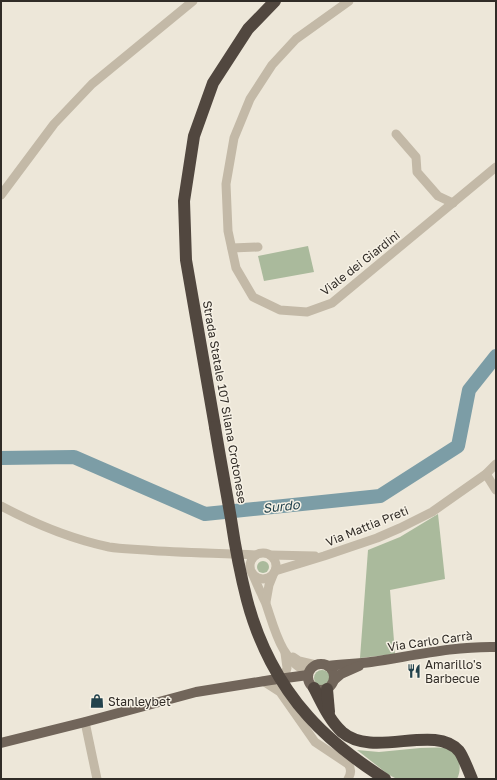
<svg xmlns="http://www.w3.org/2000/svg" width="497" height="780" viewBox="0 0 497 780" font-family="'Golos Text',sans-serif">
  <rect width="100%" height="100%" fill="#ede7d9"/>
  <g fill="#aaba9c">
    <path d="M308 246 314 272 264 281 258 256Z"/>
    <path d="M438 514 445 579 390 590 395 654 360 658 368 550 400 537Z"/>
    <circle cx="263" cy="567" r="6"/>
    <circle cx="322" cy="678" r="8"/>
    <path d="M420 748C428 748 437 747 445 748 459 750 463 768 457 779H397L389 775 357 750 379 752Z"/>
  </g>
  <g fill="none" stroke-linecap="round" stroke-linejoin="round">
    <path stroke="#7c9da6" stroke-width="14" d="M1 458 74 457 205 514 380 496 458 446 469 390 496 356"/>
    <g stroke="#c3b9a7" stroke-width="9">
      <path d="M349 1 296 39 272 65 250 99 234 138 226 184 228 231 236 268 253 297 280 310 307 312 332 303 496 167"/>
      <path d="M396 134 416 157 417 172 438 196 453 203"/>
      <path d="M1 195 54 124 92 84 193 1"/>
      <path d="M232 248 258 247"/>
      <path d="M486 474 496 490"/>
      <path d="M1 506C35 524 71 539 109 547 121 549 134 549 146 550 182 553 219 553 256 555"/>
      <circle cx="263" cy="566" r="13"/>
      <path d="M270 555 315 556"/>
      <path d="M275 571 324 556 377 538 400 528 432 512 486 474 496 464"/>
      <path d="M253 575C256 582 259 589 262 595 263 598 265 601 266 604 274 627 282 664 309 672"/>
      <path d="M266 602 269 585 273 575"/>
      <path d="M293 657 299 661 316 665"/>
      <path d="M284 678 287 668 285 653"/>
      <path d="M263 681 280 692 315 742 348 764C352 769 351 774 348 779"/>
      <path d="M85 722 97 779"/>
    </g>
    <g stroke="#71655a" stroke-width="10">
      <circle cx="321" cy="677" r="13"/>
      <path d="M328 666C342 664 356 664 371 662 412 656 454 646 496 647"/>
      <path d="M334 680 341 674 359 666"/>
      <path d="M1 743 85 722 196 692 271 680 308 675"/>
    </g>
    <g stroke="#51473f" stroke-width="12">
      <path d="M215 427 186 260 184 201 194 136 213 83 248 29 275 1"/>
      <path d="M314 688C322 703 329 720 342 732 373 759 435 723 459 751 463 756 469 772 472 779"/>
      <path d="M327 689 329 712"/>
    </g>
    <path stroke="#51473f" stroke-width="12" d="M215 427C220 458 226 489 231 519 235 546 240 573 247 600 258 642 279 684 308 716 330 741 357 761 385 779"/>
  </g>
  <defs>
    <symbol id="restaurant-bare" viewBox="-9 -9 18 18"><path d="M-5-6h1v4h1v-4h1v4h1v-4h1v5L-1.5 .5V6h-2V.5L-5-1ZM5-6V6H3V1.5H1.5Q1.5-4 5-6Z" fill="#22424c" stroke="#f6f1e5" stroke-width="2.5" paint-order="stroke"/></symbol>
    <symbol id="shop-bare" viewBox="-9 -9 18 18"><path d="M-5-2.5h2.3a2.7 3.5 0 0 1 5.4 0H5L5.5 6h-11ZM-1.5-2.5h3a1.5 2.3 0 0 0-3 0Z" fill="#22424c" stroke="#f6f1e5" stroke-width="2.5" paint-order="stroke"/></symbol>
  </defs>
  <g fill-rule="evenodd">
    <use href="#restaurant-bare" x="404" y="661" width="20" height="20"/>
    <use href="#shop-bare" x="87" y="691" width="20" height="20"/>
  </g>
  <g text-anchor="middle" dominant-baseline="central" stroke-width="3" stroke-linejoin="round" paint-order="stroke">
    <g font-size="12" fill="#312c27" stroke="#f6f1e5">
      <text transform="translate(360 263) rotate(-38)">Viale dei Giardini</text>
      <text transform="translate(225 402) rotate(80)">Strada Statale 107 Silana Crotonese</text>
      <text transform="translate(367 526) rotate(-22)">Via Mattia Preti</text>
      <text transform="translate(430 641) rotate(-8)">Via Carlo Carrà</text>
    </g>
    <g font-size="12" fill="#312c27" stroke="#f6f1e5" text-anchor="start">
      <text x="425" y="664">Amarillo's<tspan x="425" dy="14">Barbecue</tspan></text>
      <text x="108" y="701">Stanleybet</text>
    </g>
    <g font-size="13" font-style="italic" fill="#22424c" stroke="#f6f1e5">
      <text transform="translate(281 506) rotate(-6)">Surdo</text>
    </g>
  </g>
  <rect width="497" height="780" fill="none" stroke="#312c27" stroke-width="4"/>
</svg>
